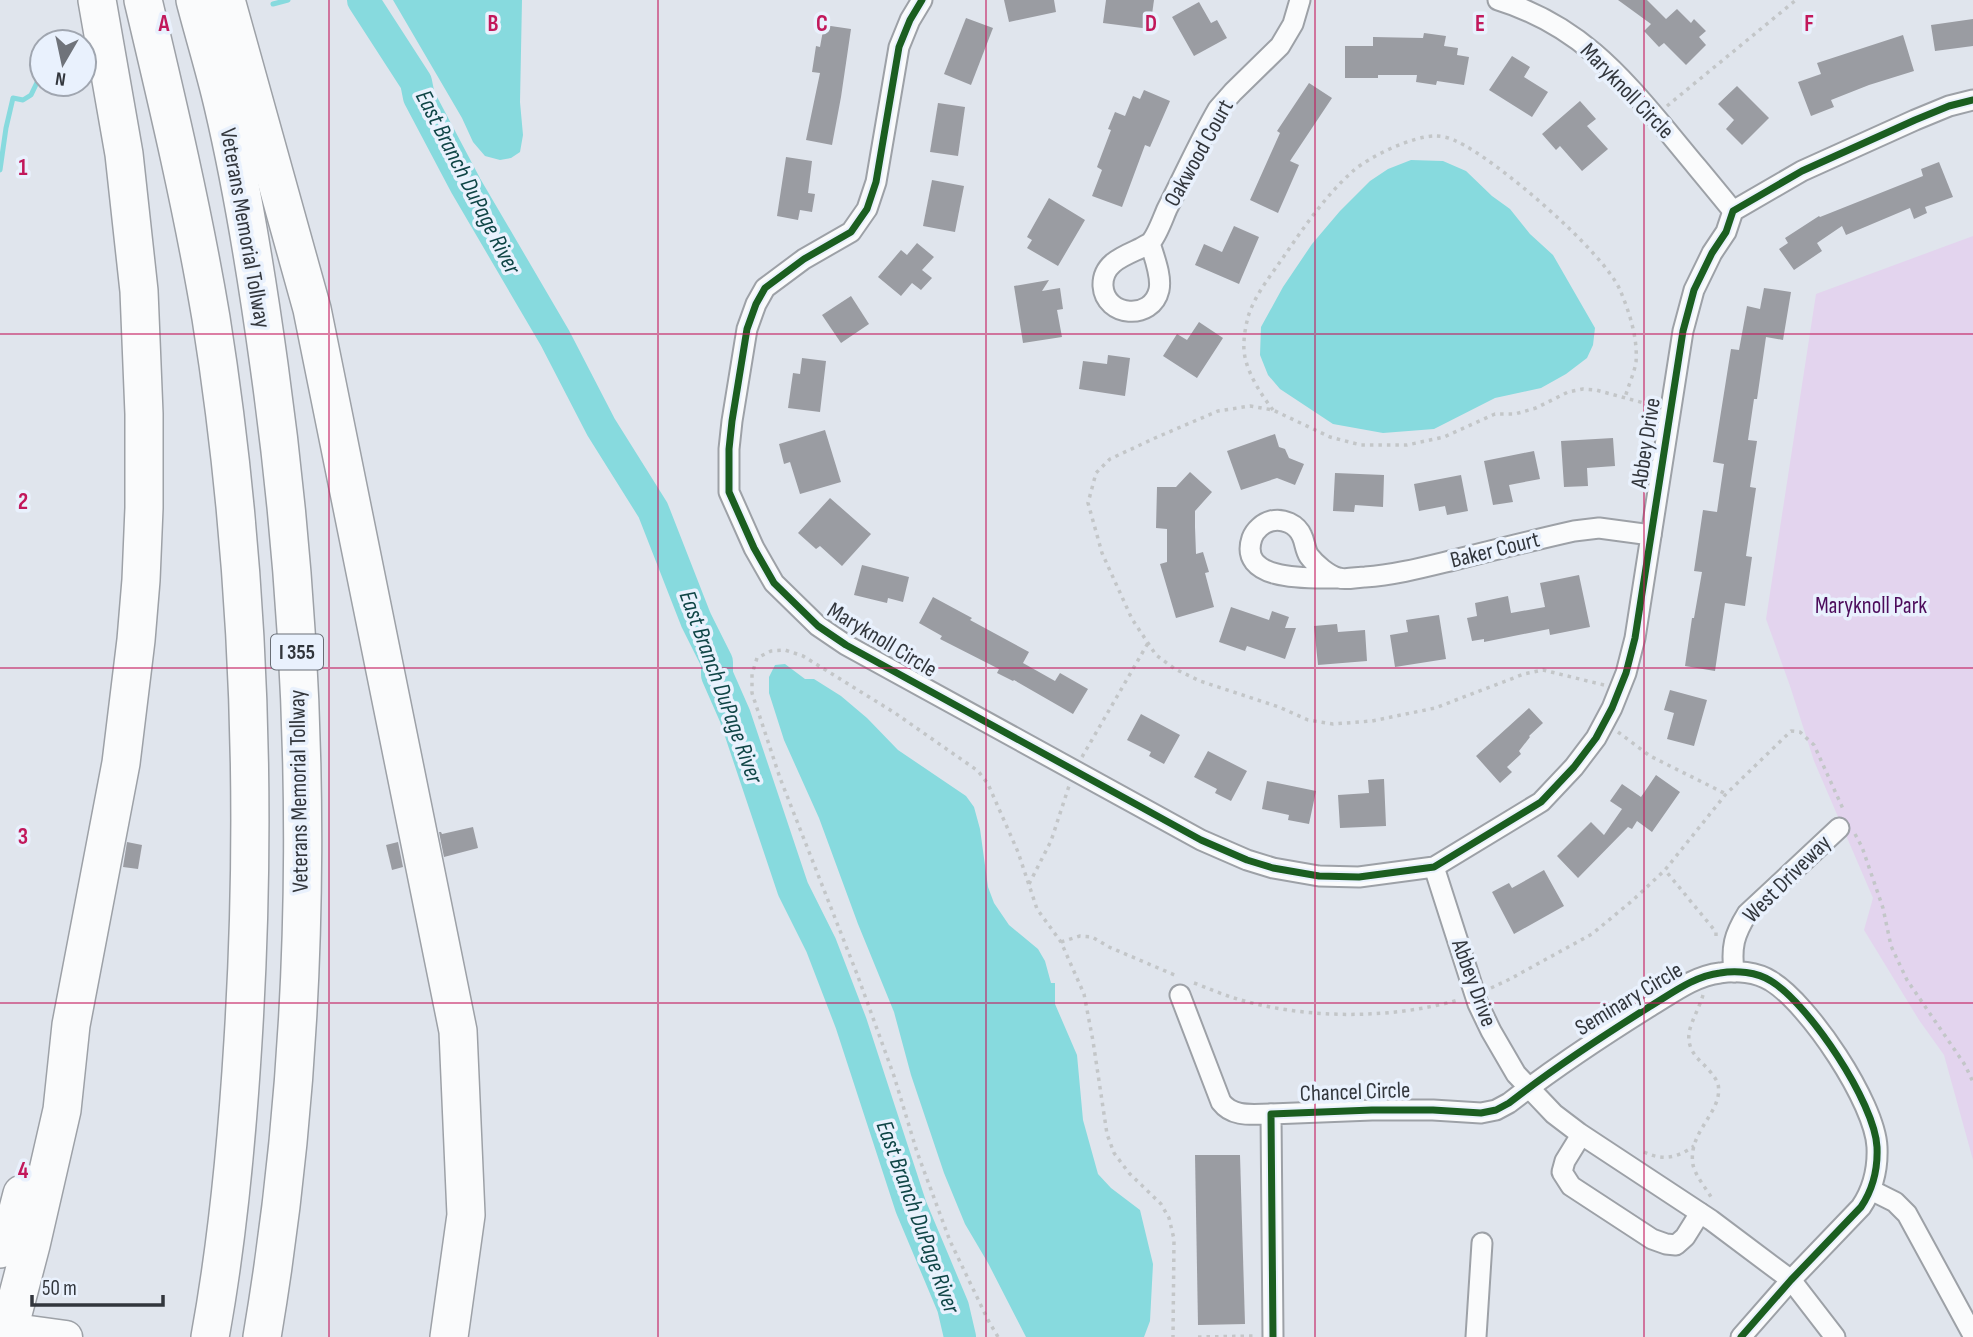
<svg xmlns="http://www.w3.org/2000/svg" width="1973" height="1337" viewBox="0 0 1973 1337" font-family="'Sofia Sans Condensed',sans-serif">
  <rect width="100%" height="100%" fill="#e0e5ed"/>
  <path fill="#e3d4ee" d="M1973 236V1160L1944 1055 1919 1020 1864 930 1873 898 1814 761 1790 686 1766 619 1816 294Z"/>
  <g fill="#87dade">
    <path d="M393 0H522L520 102 523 135 520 152 511 158 500 160 485 156 473 142 462 118Z"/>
    <path d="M1411 160 1443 161 1466 171 1492 196 1510 209 1530 234 1553 255 1595 328 1593 345 1587 358 1566 374 1541 388 1495 398 1434 429 1383 433 1333 424 1280 389 1268 375 1260 355 1261 327 1283 287 1312 244 1340 211 1370 181 1388 169Z"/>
    <path d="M785 664 805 679H814L841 696 867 718 898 750 966 796 974 807 980 829 988 887 994 903 1009 925 1038 949 1045 961 1051 983H1055V1004L1077 1055 1083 1120 1098 1174 1111 1188 1140 1210 1153 1264 1150 1321 1144 1337H1026L988 1263 965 1224 944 1173 911 1075 894 1012 858 924 819 818 784 740 769 693V677L775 665Z"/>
  </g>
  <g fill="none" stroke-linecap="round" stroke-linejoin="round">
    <g stroke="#87dade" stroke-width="5">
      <path d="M273 4 288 0"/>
      <path d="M0 170 6 128 13 98 23 100 31 95 42 72"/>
    </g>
    <path stroke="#87dade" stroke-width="32" d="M363 0 416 82 419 97 466 186 555 338 601 427 653 510 696 620 717 662V675L735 716 793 889 821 945 851 1023 911 1207 953 1307 960 1337"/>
  </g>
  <g fill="#9a9ca2">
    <path d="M1004 0H1054L1056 12 1009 22Z"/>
    <path d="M1106 0H1154L1150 29 1103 23Z"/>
    <path d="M1618 0H1647L1666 19 1677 9 1691 23 1694 19 1706 31 1699 37 1706 45 1686 65 1664 43 1659 47 1644 31 1651 24Z"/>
    <path d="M1199 2 1211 23 1217 20 1227 38 1194 56 1172 17Z"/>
    <path d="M966 18 993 28 971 85 944 74Z"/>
    <path d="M1973 19V46L1935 51 1931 25Z"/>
    <path d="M824 25 851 29 841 97 832 145 806 140 820 73 812 72 816 46 820 47Z"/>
    <path d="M1424 33 1446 36 1444 46 1458 48 1457 55 1469 57 1464 85 1437 81 1436 85 1416 82 1417 75H1378V78H1345V46H1373V37L1423 38Z"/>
    <path d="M1903 35 1914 71 1869 85 1831 100 1834 107 1811 116 1798 82 1821 74 1817 63Z"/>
    <path d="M1512 56 1530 67 1524 77 1548 92 1532 117 1489 90Z"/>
    <path d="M1309 83 1332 98 1290 161 1299 165 1278 213 1250 200 1280 133 1277 131Z"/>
    <path d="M1737 86 1769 118 1742 145 1726 129 1734 120 1718 104Z"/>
    <path d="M1144 90 1170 101 1150 147 1145 145 1122 207 1092 196 1102 170 1097 167 1111 130 1108 129 1115 112 1125 116 1133 96 1140 99Z"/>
    <path d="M1580 101 1596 119 1587 126 1608 149 1582 171 1560 146 1556 150 1542 134Z"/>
    <path d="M938 103 965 107 958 156 930 152Z"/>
    <path d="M786 157 812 161 808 193 815 194 812 212 800 210 798 220 777 216Z"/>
    <path d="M1939 162 1953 197 1925 207 1927 213 1914 219 1910 208 1846 235 1842 226 1817 243 1822 251 1794 270 1779 249 1788 243 1785 238 1819 216 1820 217 1923 176 1921 169Z"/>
    <path d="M932 180 964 186 955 232 923 226Z"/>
    <path d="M1049 198 1085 220 1058 266 1027 248 1032 240 1027 237Z"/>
    <path d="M1234 226 1259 237 1239 284 1195 265 1204 244 1222 252Z"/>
    <path d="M917 243 934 257 922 270 932 278 921 290 912 283 901 296 878 277 901 250 907 255Z"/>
    <path d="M1049 280 1042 291 1060 288 1063 309 1057 310 1062 337 1023 343 1014 286Z"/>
    <path d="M1764 288 1791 292 1783 340 1766 337 1757 399H1754L1748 440 1757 441 1750 487 1756 488 1746 556 1752 557 1745 606 1725 603 1715 671 1685 666 1692 618H1694L1702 572 1694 571 1703 510 1717 512 1724 464 1713 462 1731 349 1739 350 1747 306 1760 309Z"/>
    <path d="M851 296 869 324 841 343 822 315Z"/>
    <path d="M1199 322 1223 338 1197 378 1163 356 1177 334 1187 340Z"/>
    <path d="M1108 355 1130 358 1125 396 1079 389 1083 361 1107 364Z"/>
    <path d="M802 358 826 361 820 412 788 408 793 373 800 374Z"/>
    <path d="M825 430 841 482 800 494 790 462 784 464 779 444Z"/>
    <path d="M1275 434 1279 447 1285 449 1289 458 1304 464 1295 485 1277 478 1241 490 1227 451Z"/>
    <path d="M1613 438 1615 466 1587 468 1588 486 1564 487 1561 441Z"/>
    <path d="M1534 451 1540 479 1509 485 1513 502 1493 505 1484 461Z"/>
    <path d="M1190 472 1212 492 1195 511V527L1196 554 1203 552 1209 572 1205 573 1214 607 1176 618 1160 564 1167 562V529L1156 528 1157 487H1176Z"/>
    <path d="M1335 473 1384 475 1383 507 1355 505 1354 512 1333 511Z"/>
    <path d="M1461 475 1468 511 1447 515 1445 506 1419 511 1414 484Z"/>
    <path d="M830 498 871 534 842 566 820 546 816 549 798 533Z"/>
    <path d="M862 565 909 577 903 602 888 598 887 603 854 595Z"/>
    <path d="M1579 575 1590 627 1550 635 1549 629 1484 642V639L1472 641 1467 618 1477 616 1475 603 1508 596 1511 613 1545 607 1540 583Z"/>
    <path d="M933 597 972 618 970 620 1029 652 1023 663 1055 681 1060 673 1088 689 1073 714 1014 680 1013 681 997 673 999 669 940 639 942 636 919 623Z"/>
    <path d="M1231 607 1269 620 1272 611 1289 617 1285 628H1296L1285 659 1247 646 1245 651 1219 642Z"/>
    <path d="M1439 615 1446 659 1395 667 1390 635 1408 632 1406 620Z"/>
    <path d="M1337 624 1338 632 1365 630 1367 661 1318 665 1314 626Z"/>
    <path d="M1670 690 1707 700 1694 746 1667 739 1674 713 1664 710Z"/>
    <path d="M1529 708 1543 723 1529 736 1530 737 1519 751 1521 754 1507 767 1512 772 1500 783 1476 756Z"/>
    <path d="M1141 714 1180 735 1164 764 1149 756 1151 752 1127 740Z"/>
    <path d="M1208 751 1247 771 1231 801 1215 793 1217 789 1194 777Z"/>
    <path d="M1656 775 1680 792 1652 832 1637 821 1632 829 1628 827 1578 878 1557 856 1591 822 1604 835 1622 809 1610 801 1622 784 1641 797Z"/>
    <path d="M1384 779 1386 826 1340 828 1338 795 1369 793 1368 780Z"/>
    <path d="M1267 781 1316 791 1309 824 1288 820 1289 815 1262 809Z"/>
    <path d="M473 827 478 848 444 857 439 832H441L442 834Z"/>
    <path d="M127 842 142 845 138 869 123 867Z"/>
    <path d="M398 842 403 867 392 870 386 845Z"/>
    <path d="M1544 870 1564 906 1514 934 1492 892 1509 883 1512 888Z"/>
    <path d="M1195 1155H1240L1245 1324 1198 1325Z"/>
  </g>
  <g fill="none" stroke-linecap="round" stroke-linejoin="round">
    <defs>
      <g id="minor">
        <path d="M922 0 910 20 899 47 876 182 867 209 851 232 804 259 765 288 756 304 747 329 732 421 729 449V492L754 548 774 583 818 626 846 645 1201 840 1247 860 1273 868 1319 876 1359 877 1434 867 1541 802 1574 767 1596 738 1612 708 1626 673 1635 638 1683 331 1694 290 1712 253 1726 232 1733 211 1802 171 1915 120 1949 106 1973 100"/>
        <path d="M1498 0C1576 24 1618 72 1668 132 1690 159 1712 185 1733 211"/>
        <path d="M1150 243C1154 257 1162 276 1159 290 1152 321 1105 317 1103 286 1102 263 1124 256 1141 248 1142 247 1150 243 1150 243 1157 236 1163 218 1167 209 1184 176 1199 142 1218 109L1233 92 1280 46 1293 24 1300 0"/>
        <path d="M1338 578C1314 578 1237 583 1252 538 1255 530 1263 523 1271 521 1283 518 1297 524 1302 536 1305 542 1305 550 1309 556 1315 564 1329 576 1339 578 1346 580 1358 577 1365 577 1395 575 1425 567 1454 560 1494 550 1534 540 1574 531L1599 528 1651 535"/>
        <path d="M1434 867 1478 1004 1491 1031 1516 1074 1554 1114 1579 1133 1711 1220 1791 1280 1835 1337"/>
        <path d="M1734 972C1731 947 1734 935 1747 914L1839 828"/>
        <path d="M1180 995 1221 1102C1233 1118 1254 1114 1271 1114"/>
        <path d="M1581 1135 1565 1161 1562 1172 1571 1186 1652 1239 1666 1244 1676 1245 1685 1237 1700 1213"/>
        <path d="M1871 1190 1895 1202 1907 1214 1973 1335"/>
        <path d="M1273 1337 1271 1114 1372 1110H1433L1481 1113 1496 1110 1509 1103C1554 1068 1601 1037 1649 1007 1671 994 1694 976 1720 973 1736 970 1757 972 1771 981 1809 1004 1875 1103 1877 1147 1878 1170 1873 1189 1861 1207L1791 1280 1741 1337"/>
        <path d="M1476 1337 1482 1243"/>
      </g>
      <path id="primary" d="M0 1328 66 1337"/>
      <g id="motorway">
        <path d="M143 0C168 105 193 211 211 318 249 557 258 800 243 1041 237 1140 228 1239 210 1337"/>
        <path d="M195 0C204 35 215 70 223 105 243 190 257 278 269 365 314 685 316 1018 262 1337"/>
        <path d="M226 0 312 309 458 1031 466 1215 449 1337"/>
        <path d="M0 1249 16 1217 22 1194"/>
        <path d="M9 1337V1329L31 1245 62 1110 71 1025 121 763 136 640 141 580 144 508V414L139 291 124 154 97 0"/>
      </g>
    </defs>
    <use href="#minor" stroke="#9da1a7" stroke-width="23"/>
    <use href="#primary" stroke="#9da1a7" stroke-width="35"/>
    <use href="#motorway" stroke="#9da1a7" stroke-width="40"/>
    <g stroke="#c3c6c8" stroke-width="3.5" stroke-dasharray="3.5 5" stroke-linecap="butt">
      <path d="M1667 106 1796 0"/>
      <path d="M1273 410C1260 393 1242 366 1244 343 1244 335 1246 325 1248 317 1254 297 1268 279 1280 262 1302 230 1324 197 1353 171 1370 156 1413 136 1435 136 1442 136 1451 138 1456 141 1496 159 1603 251 1620 290 1629 311 1638 338 1636 362 1634 374 1628 386 1625 398"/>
      <path d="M1604 685 1543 670 1524 674 1435 708 1372 721 1333 724 1308 720 1279 707 1200 681 1175 669 1156 655 1132 619 1102 553 1088 503 1096 473 1110 459 1155 438 1218 411 1250 406 1273 410 1330 437 1361 445H1407L1444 437 1495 414H1515L1536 408 1568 392 1583 389 1596 390 1655 406"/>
      <path d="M1618 732 1650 756 1726 794"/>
      <path d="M1082 757 1148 643"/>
      <path d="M1855 834 1862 847 1883 908 1891 946 1907 980 1965 1065 1973 1082"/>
      <path d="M1029 884 1051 841 1069 786"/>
      <path d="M1716 936V932L1665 870 1726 794 1791 731 1800 732 1814 745 1844 811"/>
      <path d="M1061 942 1080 936 1092 937 1109 947 1177 976"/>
      <path d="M1194 983C1208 988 1221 994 1234 998 1302 1019 1389 1020 1458 1000"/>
      <path d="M1491 988 1510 979 1592 934 1633 900 1665 870"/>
      <path d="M1703 995C1695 1022 1676 1038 1702 1063 1708 1069 1715 1076 1718 1084 1724 1112 1687 1131 1693 1165 1696 1177 1706 1188 1711 1197"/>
      <path d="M1644 1152C1663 1161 1677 1158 1694 1146"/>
      <path d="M998 1337 988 1320 950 1241 917 1152 894 1076 857 974 780 778 752 693V674L757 658 771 651 785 650 803 656 895 713 978 771 988 784 1018 852 1037 909 1061 942 1084 994 1093 1041 1107 1134 1114 1153 1129 1173 1161 1204 1169 1218 1174 1239 1173 1337"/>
      <path d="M1198 1337 1255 1336"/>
    </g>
    <use href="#minor" stroke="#fafbfc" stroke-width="19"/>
    <use href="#primary" stroke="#fafbfc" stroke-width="32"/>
    <use href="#motorway" stroke="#fafbfc" stroke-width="37"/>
    <defs>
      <g id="cycleway">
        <path d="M922 0 910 20 899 47 876 182 867 209 851 232 804 259 765 288 756 304 747 329 732 421 729 449V492L754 548 774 583 818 626 846 645 1201 840 1247 860 1273 868 1319 876 1359 877 1434 867 1541 802 1574 767 1596 738 1612 708 1626 673 1635 638 1683 331 1694 290 1712 253 1726 232 1733 211 1802 171 1915 120 1949 106 1973 100"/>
        <path d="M1273 1337 1271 1114 1372 1110H1433L1481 1113 1496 1110 1509 1103C1554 1068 1601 1037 1649 1007 1671 994 1694 976 1720 973 1736 970 1757 972 1771 981 1809 1004 1875 1103 1877 1147 1878 1170 1873 1189 1861 1207L1791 1280 1741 1337"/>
      </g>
    </defs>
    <use href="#cycleway" stroke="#e9f1fd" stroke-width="11"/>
    <use href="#cycleway" stroke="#1b5e20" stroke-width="7"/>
  </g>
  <path fill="none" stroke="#c2185b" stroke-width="2" stroke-opacity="0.55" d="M329 0V1337M658 0V1337M986 0V1337M1315 0V1337M1644 0V1337M0 334H1973M0 668H1973M0 1003H1973"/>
  <g text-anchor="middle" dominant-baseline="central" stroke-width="7" stroke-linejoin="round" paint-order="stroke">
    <rect fill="#e9f1fd" stroke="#696e76" stroke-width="2" x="271" y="634.5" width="52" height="35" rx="5"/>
    <g font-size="21" font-weight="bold" fill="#32363c">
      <text x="297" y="652">I 355</text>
    </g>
    <g font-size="23" fill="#32363c" stroke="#e9f1fd">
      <text transform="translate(1627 91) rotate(46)">Maryknoll Circle</text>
      <text transform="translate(1199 153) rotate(-61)">Oakwood Court</text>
      <text transform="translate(245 228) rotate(80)">Veterans Memorial Tollway</text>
      <text transform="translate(1646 443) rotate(-81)">Abbey Drive</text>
      <text transform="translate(1495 550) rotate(-14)">Baker Court</text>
      <text transform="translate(882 640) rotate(31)">Maryknoll Circle</text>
      <text transform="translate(299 791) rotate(-91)">Veterans Memorial Tollway</text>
      <text transform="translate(1787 879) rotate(-45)">West Driveway</text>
      <text transform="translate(1474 983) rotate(70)">Abbey Drive</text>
      <text transform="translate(1629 999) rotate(-31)">Seminary Circle</text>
      <text transform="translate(1355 1092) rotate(-2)">Chancel Circle</text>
    </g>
    <g font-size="23" fill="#4c0c5b" stroke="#e9f1fd">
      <text x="1871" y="606">Maryknoll Park</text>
    </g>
    <g font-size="24" font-style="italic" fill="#0f4546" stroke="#e9f1fd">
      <text transform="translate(468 182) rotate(63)">East Branch DuPage River</text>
      <text transform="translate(721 687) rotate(70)">East Branch DuPage River</text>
      <text transform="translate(918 1217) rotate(70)">East Branch DuPage River</text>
    </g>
  </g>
  <g font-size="23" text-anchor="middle" font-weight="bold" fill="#c2185b" stroke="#e9f1fd" stroke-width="7" stroke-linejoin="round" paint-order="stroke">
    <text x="164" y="31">A</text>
    <text x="493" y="31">B</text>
    <text x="822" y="31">C</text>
    <text x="1151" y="31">D</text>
    <text x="1480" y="31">E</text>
    <text x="1809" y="31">F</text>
    <text x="23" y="175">1</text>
    <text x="23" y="509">2</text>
    <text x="23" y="844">3</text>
    <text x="23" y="1178">4</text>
  </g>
  <g transform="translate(63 63) rotate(189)"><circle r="33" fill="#e9f1fd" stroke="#a0a6b0" stroke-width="2"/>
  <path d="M0-5L12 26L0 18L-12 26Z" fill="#6f737a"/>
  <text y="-10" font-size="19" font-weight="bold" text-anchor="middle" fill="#32363c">N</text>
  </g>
  <path d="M32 1295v10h131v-10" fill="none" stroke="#32363c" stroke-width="3.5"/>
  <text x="42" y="1295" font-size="21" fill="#32363c" stroke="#e9f1fd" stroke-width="5" paint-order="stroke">50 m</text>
</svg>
